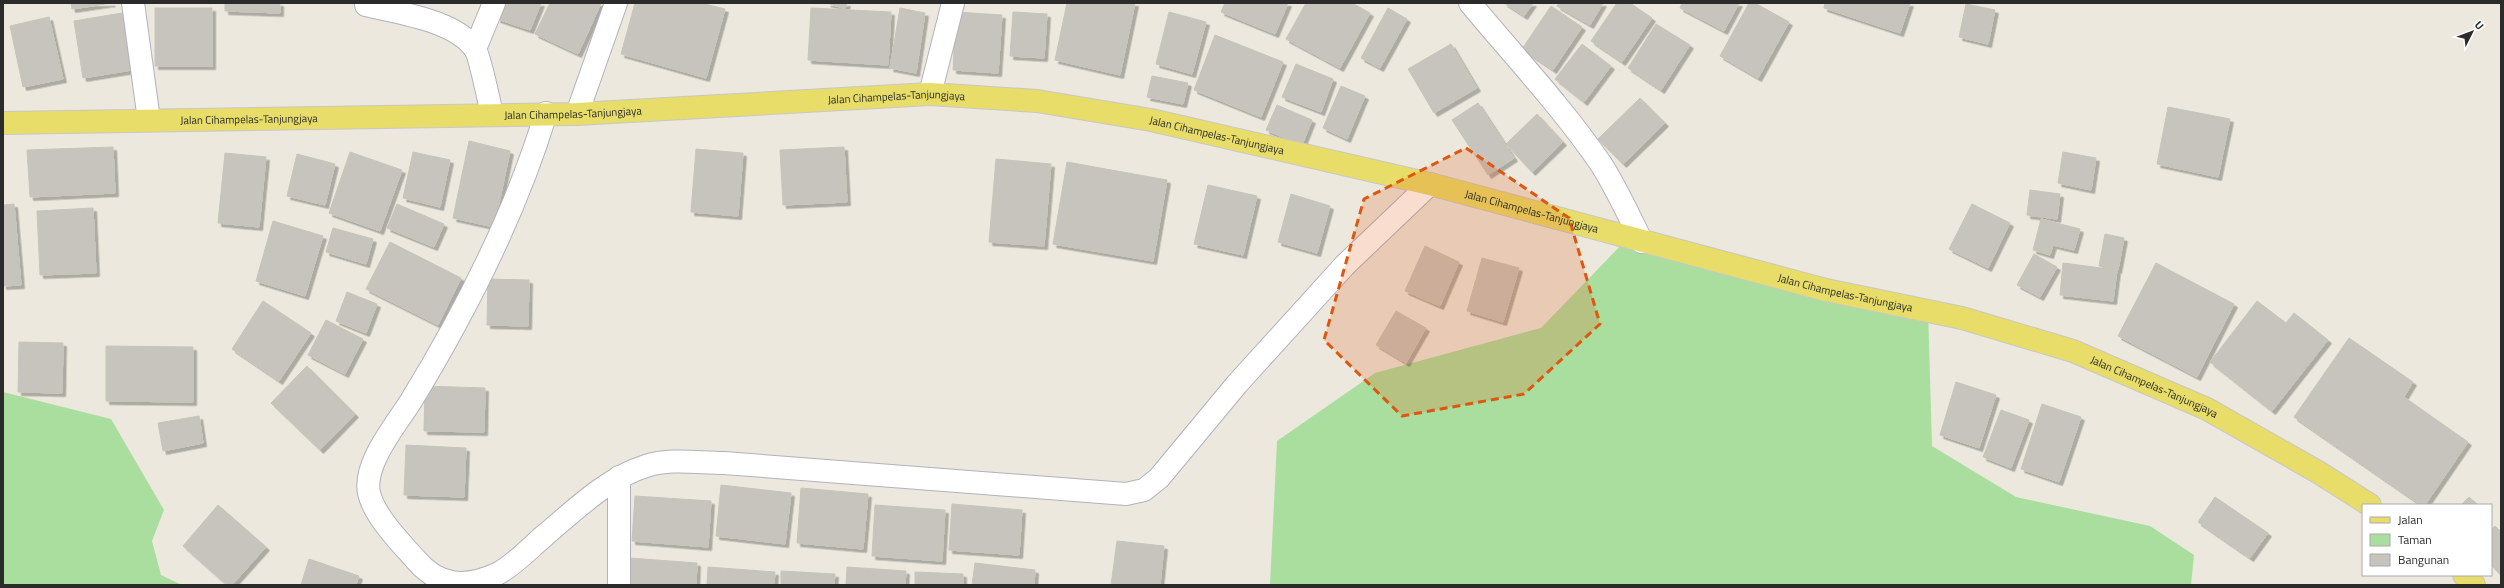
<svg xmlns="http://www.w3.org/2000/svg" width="2504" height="588" viewBox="0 0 2504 588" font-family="'Titillium Web',sans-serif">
  <defs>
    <filter id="shadow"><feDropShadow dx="3.5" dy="3.5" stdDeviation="0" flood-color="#0004"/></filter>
  </defs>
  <rect width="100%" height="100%" fill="#ece8de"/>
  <g fill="#aade9e">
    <path d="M1625 241 1928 309 1932 446 2016 497 2150 526 2194 555 2191 585H1270L1277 441 1375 373 1541 328Z"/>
    <path d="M3 392 111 419 164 510 152 541 161 575 182 585H3Z"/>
  </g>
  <g fill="#c7c4bd" stroke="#c7c4b8" filter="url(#shadow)">
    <path d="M71 3H112L72 9Z"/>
    <path d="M225 3H280V13L225 11Z"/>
    <path d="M503 3H541L530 30 497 19Z"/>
    <path d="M550 3H601L578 54 535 34Z"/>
    <path d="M635 3H701L725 9 706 78 621 54Z"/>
    <path d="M827 3H847L845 9Z"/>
    <path d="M1067 3H1135L1120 75 1055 60Z"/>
    <path d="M1225 3H1288L1275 34 1221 12Z"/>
    <path d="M1306 3H1352L1370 13 1340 68 1286 39Z"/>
    <path d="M1504 3H1533L1524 16Z"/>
    <path d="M1559 3H1603L1590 25 1557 6Z"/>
    <path d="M1617 3H1630L1652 18 1622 62 1591 41Z"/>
    <path d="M1682 3H1739L1724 31 1680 8Z"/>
    <path d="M1749 3H1755L1789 22 1758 78 1720 56Z"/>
    <path d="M1825 3H1910L1900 33 1824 8Z"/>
    <path d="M1966 4 1995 10 1988 44 1959 37Z"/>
    <path d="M1551 6 1582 27 1553 70 1522 49Z"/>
    <rect x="155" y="8" width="57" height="58"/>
    <path d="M811 8 891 12 888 65 808 60Z"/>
    <path d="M900 8 925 13 916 73 890 68Z"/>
    <path d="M1388 8 1407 19 1380 68 1361 58Z"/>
    <path d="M128 12 138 69 83 78 74 21Z"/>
    <path d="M956 12 1002 15 998 73 953 70Z"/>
    <path d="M1013 12 1047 14 1044 58 1010 56Z"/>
    <path d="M1169 12 1206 22 1192 74 1156 64Z"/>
    <path d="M49 17 63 79 23 87 10 26Z"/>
    <path d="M1656 24 1690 45 1661 90 1628 68Z"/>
    <path d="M1215 35 1283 62 1261 117 1194 90Z"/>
    <path d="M1451 44 1477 88 1434 113 1408 69Z"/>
    <path d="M1582 44 1611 66 1584 102 1555 79Z"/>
    <path d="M1296 64 1333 79 1321 112 1282 97Z"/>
    <path d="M1152 76 1188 83 1183 104 1147 97Z"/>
    <path d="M1341 86 1365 96 1347 139 1323 128Z"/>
    <path d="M1640 98 1665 123 1623 164 1598 139Z"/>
    <path d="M1478 103 1514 158 1488 175 1452 120Z"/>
    <path d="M1277 105 1312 120 1302 145 1266 130Z"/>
    <path d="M2168 107 2230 119 2218 177 2157 164Z"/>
    <path d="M1537 114 1563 142 1532 172 1506 144Z"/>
    <path d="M469 141 510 151 494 227 453 218Z"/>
    <path d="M113 147 115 193 30 197 27 150Z"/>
    <path d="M844 147 847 202 783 205 780 150Z"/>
    <path d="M696 149 743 153 738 216 691 212Z"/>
    <path d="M350 152 402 170 380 231 329 213Z"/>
    <path d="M413 152 450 160 440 207 403 198Z"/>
    <path d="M2063 152 2096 158 2091 190 2058 183Z"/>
    <path d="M225 153 266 157 259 227 218 223Z"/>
    <path d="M297 154 335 164 325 205 287 196Z"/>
    <path d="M996 159 1051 164 1044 246 989 242Z"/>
    <path d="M1067 162 1167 180 1153 261 1053 244Z"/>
    <path d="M1208 185 1257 196 1243 255 1194 244Z"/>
    <path d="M2030 190 2060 194 2057 219 2027 215Z"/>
    <path d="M1291 194 1330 206 1317 253 1278 242Z"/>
    <path d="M14 204 21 285 3 286V205Z"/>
    <path d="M397 204 444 224 434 247 387 228Z"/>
    <path d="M1972 204 2010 223 1988 268 1949 249Z"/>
    <path d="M93 208 96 273 40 275 37 211Z"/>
    <path d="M2041 219 2080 229 2074 250 2053 245 2050 255 2033 250Z"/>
    <path d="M273 221 323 236 305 296 256 281Z"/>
    <path d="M333 228 373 239 366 264 326 252Z"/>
    <path d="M2105 234 2124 238 2118 270 2099 266Z"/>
    <path d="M390 242 461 278 438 325 366 289Z"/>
    <path d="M1425 246 1459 262 1440 306 1405 291Z"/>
    <path d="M2034 254 2057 267 2040 297 2017 285Z"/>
    <path d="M1482 258 1519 268 1503 322 1467 311Z"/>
    <path d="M2063 263 2117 270 2113 301 2060 295Z"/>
    <path d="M2156 263 2234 304 2197 377 2118 336Z"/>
    <path d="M488 279 529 280 528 326 487 325Z"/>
    <path d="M347 292 377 304 366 333 336 321Z"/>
    <path d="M263 301 311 333 279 381 232 349Z"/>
    <path d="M2257 301 2286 323 2294 313 2328 340 2272 411 2210 362Z"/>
    <path d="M1396 311 1426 328 1406 363 1376 345Z"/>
    <path d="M326 320 363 339 345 374 308 355Z"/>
    <path d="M2349 338 2413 382 2404 397 2468 442 2425 505H2421L2294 417Z"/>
    <path d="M19 342 63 343 62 393 18 392Z"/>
    <path d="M106 346 193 347V402L106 401Z"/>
    <path d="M307 366 355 414 320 450 271 403Z"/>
    <path d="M1956 382 1996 395 1979 448 1940 435Z"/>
    <path d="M425 386 485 388 484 432 424 431Z"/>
    <path d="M2042 404 2081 417 2059 482 2021 469Z"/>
    <path d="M2001 410 2029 420 2011 468 1983 457Z"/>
    <path d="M199 416 203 443 163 451 158 423Z"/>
    <path d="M406 445 466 448 464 497 404 495Z"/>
    <path d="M721 485 791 493 785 544 716 536Z"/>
    <path d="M801 488 868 494 863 549 797 543Z"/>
    <path d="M635 496 711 501 708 547 632 541Z"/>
    <path d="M2215 497 2268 533 2250 558 2198 522Z"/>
    <path d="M2469 497 2478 505H2461Z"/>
    <path d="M952 504 1022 510 1019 555 949 550Z"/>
    <path d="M218 505 266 547 232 585H227L183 546Z"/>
    <path d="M875 505 945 510 942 561 872 556Z"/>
    <path d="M2495 526 2501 532V575L2491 565V530Z"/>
    <path d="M1117 541 1164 546 1160 585H1111Z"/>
    <path d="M630 558 697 563 696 585H628Z"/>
    <path d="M309 559 359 576 356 585H301Z"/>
    <path d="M975 563 1035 570 1034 585H972Z"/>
    <path d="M708 567 775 572 774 585H707Z"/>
    <path d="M847 567 906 571 905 585H846Z"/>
    <path d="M781 571 835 574 834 585H781Z"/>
    <path d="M915 572 963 574V585H915Z"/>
  </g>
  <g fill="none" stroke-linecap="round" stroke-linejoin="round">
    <defs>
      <g id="minor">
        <path d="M133 3 149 120"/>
        <path d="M1470 3C1514 56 1562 107 1601 164 1617 189 1629 216 1642 242"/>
        <path d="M366 5C398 13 455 20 475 49 480 56 489 102 492 114"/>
        <path d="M475 49 494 3"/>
        <path d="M930 94 953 3"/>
        <path d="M546 113C515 215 466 311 411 401 395 426 363 464 369 493 374 516 401 543 416 560 439 587 466 588 497 574 512 567 531 547 544 536 575 510 607 478 646 466 670 458 699 463 724 463L1126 494 1144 490 1159 478 1237 384 1345 265 1430 184"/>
        <path d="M577 114 616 3"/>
        <path d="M619 585V477"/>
      </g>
      <g id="major">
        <path id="s1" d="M3 123 577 114 930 94 1037 101 1151 120 1430 184 1826 290 1962 318 2073 351 2207 409 2318 472 2370 505"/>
        <path d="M2464 575 2474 585"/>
      </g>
    </defs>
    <use href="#minor" stroke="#b1b2bd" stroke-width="24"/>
    <use href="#major" stroke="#c8c8c8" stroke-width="24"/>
    <use href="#minor" stroke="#fff" stroke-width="22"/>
    <use href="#major" stroke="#e7dd68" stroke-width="22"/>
  </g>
  <path fill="#df570e" fill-opacity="0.2" stroke="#df570e" stroke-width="3" stroke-dasharray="8 5" stroke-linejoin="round" d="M1466 148 1569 218 1600 324 1524 394 1402 416 1324 340 1364 199Z"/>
  <g text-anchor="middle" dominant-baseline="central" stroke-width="3" stroke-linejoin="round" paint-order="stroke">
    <g font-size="11" fill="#2b2b2b" stroke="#fff">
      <text stroke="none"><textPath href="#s1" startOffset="894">Jalan Cihampelas-Tanjungjaya</textPath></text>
      <text stroke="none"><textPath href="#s1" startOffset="570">Jalan Cihampelas-Tanjungjaya</textPath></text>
      <text stroke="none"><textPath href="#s1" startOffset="246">Jalan Cihampelas-Tanjungjaya</textPath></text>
      <text stroke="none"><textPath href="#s1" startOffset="1218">Jalan Cihampelas-Tanjungjaya</textPath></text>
      <text stroke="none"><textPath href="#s1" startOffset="1542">Jalan Cihampelas-Tanjungjaya</textPath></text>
      <text stroke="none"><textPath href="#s1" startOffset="1866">Jalan Cihampelas-Tanjungjaya</textPath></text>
      <text stroke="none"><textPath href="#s1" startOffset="2190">Jalan Cihampelas-Tanjungjaya</textPath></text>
    </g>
  </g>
  <rect width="2504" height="588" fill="none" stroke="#2b2b2b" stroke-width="8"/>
  <rect x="2362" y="504" width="130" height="72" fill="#ffffff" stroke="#aaaaaa"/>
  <rect x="2370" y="517" width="20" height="6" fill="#e7dd68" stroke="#aaaaaa"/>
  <text x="2398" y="524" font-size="12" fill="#2b2b2b">Jalan</text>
  <rect x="2370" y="534" width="20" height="12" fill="#aade9e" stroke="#aaaaaa"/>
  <text x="2398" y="544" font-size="12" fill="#2b2b2b">Taman</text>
  <rect x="2370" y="554" width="20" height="12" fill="#c7c4bd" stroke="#aaaaaa"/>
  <text x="2398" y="564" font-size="12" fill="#2b2b2b">Bangunan</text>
  <g transform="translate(2472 32) rotate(48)" stroke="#ffffff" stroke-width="3" paint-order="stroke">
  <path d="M0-3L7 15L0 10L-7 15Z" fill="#2b2b2b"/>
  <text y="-6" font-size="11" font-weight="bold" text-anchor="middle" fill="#2b2b2b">U</text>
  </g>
</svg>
